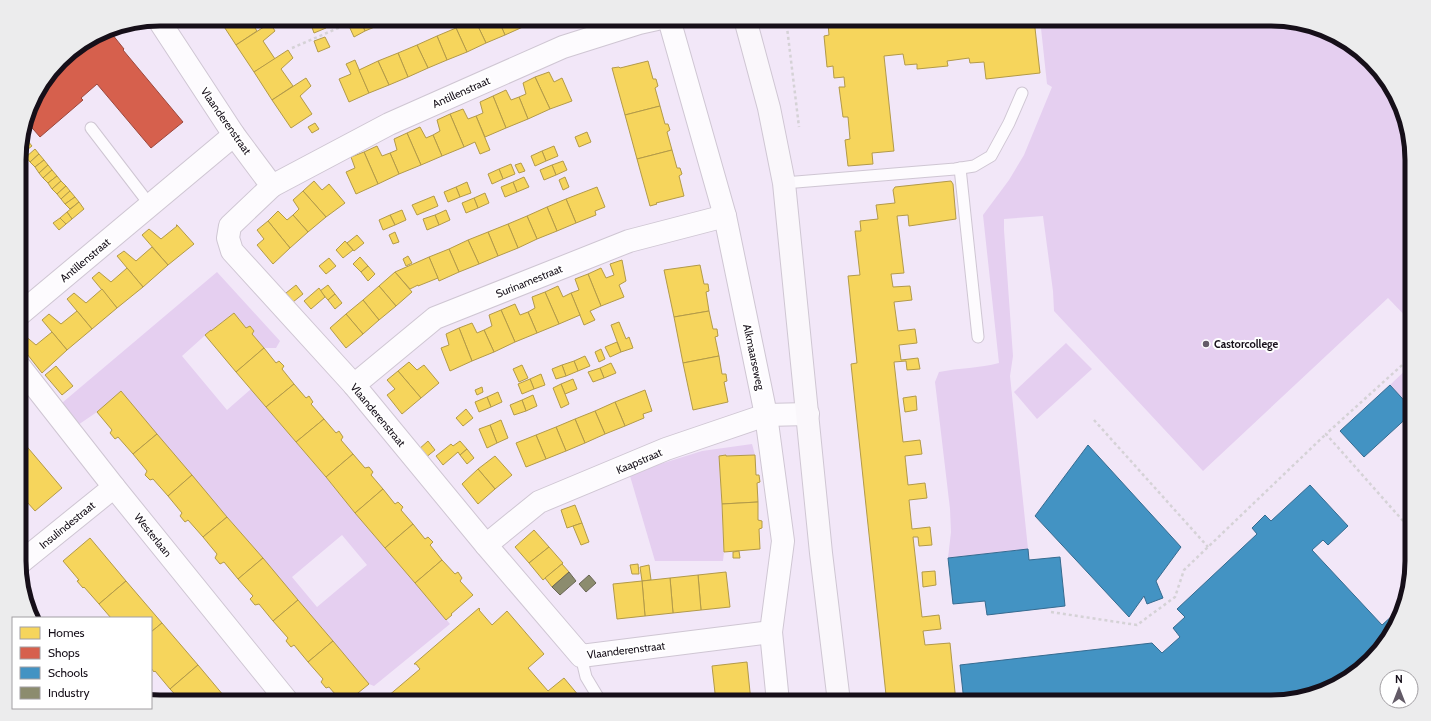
<svg xmlns="http://www.w3.org/2000/svg" width="1431" height="721" viewBox="0 0 1431 721" font-family="Cabin,sans-serif">
  <rect width="100%" height="100%" fill="#f2e7f8"/>
  <g fill="#e5cff0" fill-rule="evenodd">
    <path d="M1040 19H1271L1333 33 1383 74 1411 142V322L1388 298 1203 471 1054 311 1053 291 1043 216 1004 219V230L1013 356 1010 376 1028 549 948 558 951 532 950 509 935 382 939 372C959 368 980 368 999 363L983 215 1009 180 1024 155 1052 87 1047 84Z"/>
    <path d="M217 272 280 341 276 348H264L252 334 254 331 250 326 246 328 234 313 211 331V330L182 356 227 410 251 389 450 624 374 686 369 684 121 392 97 412 75 427 56 408ZM342 535 367 565 317 607 292 577Z"/>
    <path d="M1066 343 1092 369 1037 419 1014 392Z"/>
    <path d="M1411 365 1412 409 1390 385Z"/>
    <path d="M752 444 755 455 719 456 724 552 723 561H655L630 476 657 465 702 451Z"/>
  </g>
  <g fill="#f6d55c" stroke="#b39a48">
    <path d="M219 19H249L257 31 236 45Z"/>
    <path d="M318 19H322L326 28 314 33 310 22Z"/>
    <path d="M366 19H373L377 26 365 31 361 22Z"/>
    <path d="M498 19H522L525 26 505 35Z"/>
    <path d="M498 19 505 35 486 43 475 20Z"/>
    <path d="M522 19H541L525 26Z"/>
    <path d="M848 19H880L881 25H886L891 19H1034L1040 73 986 79 984 62 970 63 969 58 947 61 948 66 917 69V64L905 65 903 54 884 56 894 151 872 153 873 164 848 166 845 140 850 139 848 117H843L839 87H845L844 77 834 78 833 66 827 67 824 36 829 35 828 24 848 22Z"/>
    <path d="M475 20 486 43 467 52 456 28Z"/>
    <path d="M361 22 365 31 354 37 349 26Z"/>
    <path d="M270 23 275 31 263 41 275 59 254 72 236 45Z"/>
    <path d="M456 28 467 52 447 60 437 36Z"/>
    <path d="M437 36 447 60 428 68 417 45Z"/>
    <path d="M325 37 330 47 318 52 314 41Z"/>
    <path d="M417 45 428 68 408 77 398 53Z"/>
    <path d="M288 50 293 58 281 69 293 86 272 100 254 72Z"/>
    <path d="M398 53 408 77 389 85 378 61Z"/>
    <path d="M355 60 369 93 349 102 339 79 351 74 346 64Z"/>
    <path d="M378 61 389 85 369 93 359 70Z"/>
    <path d="M648 61 653 79H656L658 86 655 88 660 106 625 115 612 68 619 67 620 68Z"/>
    <path d="M549 72 554 82 562 78 572 101 550 109 535 77Z"/>
    <path d="M535 77 550 109 528 119 519 97 526 94 523 83Z"/>
    <path d="M306 78 311 86 300 96 312 114 291 128 272 100Z"/>
    <path d="M506 90 511 100 519 97 528 119 506 128 493 96Z"/>
    <path d="M493 96 506 128 485 137 476 116 483 113 480 102Z"/>
    <path d="M660 106 665 124H668L670 130 667 132 672 150 637 159 625 115Z"/>
    <path d="M463 109 468 119 476 116 490 150 480 154 475 142 464 147 450 114Z"/>
    <path d="M450 114 464 147 442 156 433 135 440 131 437 120Z"/>
    <path d="M315 123 319 129 312 133 308 127Z"/>
    <path d="M420 127 426 138 433 135 442 156 421 165 407 133Z"/>
    <path d="M587 132 591 142 579 147 575 137Z"/>
    <path d="M407 133 421 165 399 174 390 153 397 150 394 139Z"/>
    <path d="M23 135 32 146 23 153 19 150Z"/>
    <path d="M377 146 382 156 390 153 399 174 378 184 364 152Z"/>
    <path d="M554 146 558 156 546 161 542 151Z"/>
    <path d="M35 149 39 154 30 162 26 157Z"/>
    <path d="M672 150 677 168H680L682 174 679 176 684 196 656 203 657 204 650 206 637 159Z"/>
    <path d="M542 151 546 161 535 166 531 156Z"/>
    <path d="M364 152 378 184 356 194 346 172 355 168 351 157Z"/>
    <path d="M39 154 44 160 35 167 30 162Z"/>
    <path d="M44 160 48 165 39 173 35 167Z"/>
    <path d="M563 161 567 170 556 175 552 165Z"/>
    <path d="M521 163 525 171 519 173 515 165Z"/>
    <path d="M511 164 515 174 503 179 499 169Z"/>
    <path d="M48 165 52 170 43 178 39 173Z"/>
    <path d="M552 165 556 175 544 180 540 170Z"/>
    <path d="M499 169 503 179 492 184 488 174Z"/>
    <path d="M52 170 57 176 48 183 43 178Z"/>
    <path d="M57 176 61 181 52 189 48 183Z"/>
    <path d="M524 177 529 187 517 192 513 182Z"/>
    <path d="M565 177 569 187 563 190 559 180Z"/>
    <path d="M61 181 66 186 57 194 52 189Z"/>
    <path d="M314 181 322 190 329 184 345 203 326 217 303 191Z"/>
    <path d="M951 181 953 184 956 219 909 226 908 215 897 216 904 273 891 274 893 287 910 286 912 300 894 302 898 331 915 329 917 343 899 345 901 360 918 358 920 369 907 370 906 361 894 362 903 442 920 440 922 454 905 456 908 485 925 483 927 498 909 500 912 529 930 527 932 545 919 546 918 537H913L922 617 939 615 941 629 923 631 925 645 950 643 956 702H879L878 695H886L851 364 857 363 848 276 860 275 855 231H861L860 221 878 219 876 205 895 203 893 190 895 187Z"/>
    <path d="M467 182 471 193 460 197 456 187Z"/>
    <path d="M513 182 517 192 505 197 501 187Z"/>
    <path d="M66 186 70 191 61 199 57 194Z"/>
    <path d="M456 187 460 197 448 202 444 192Z"/>
    <path d="M597 187 605 207 595 211 596 215 576 223 566 199Z"/>
    <path d="M70 191 75 197 65 204 61 199Z"/>
    <path d="M303 191 326 217 308 232 293 215 299 209 293 200Z"/>
    <path d="M485 193 489 203 478 208 474 198Z"/>
    <path d="M434 196 438 206 417 215 412 205Z"/>
    <path d="M75 197 79 202 70 209 65 204Z"/>
    <path d="M474 198 478 208 466 213 462 203Z"/>
    <path d="M566 199 576 223 557 231 547 207Z"/>
    <path d="M79 202 84 209 72 219 67 212Z"/>
    <path d="M547 207 557 231 537 239 527 216Z"/>
    <path d="M402 210 406 220 395 225 390 215Z"/>
    <path d="M446 210 450 220 439 225 435 215Z"/>
    <path d="M278 211 287 220 293 215 308 232 290 248 268 221Z"/>
    <path d="M67 212 72 219 66 224 60 218Z"/>
    <path d="M390 215 395 225 383 230 379 220Z"/>
    <path d="M435 215 439 225 427 230 423 219Z"/>
    <path d="M527 216 537 239 518 248 508 224Z"/>
    <path d="M60 218 66 224 59 230 53 223Z"/>
    <path d="M268 221 290 248 273 264 257 245 264 239 257 230Z"/>
    <path d="M508 224 518 248 498 256 488 232Z"/>
    <path d="M176 225H177L194 244 168 265 142 235 149 229 161 239 177 226Z"/>
    <path d="M395 232 399 242 393 244 389 235Z"/>
    <path d="M488 232 498 256 479 264 468 240Z"/>
    <path d="M357 235 364 243 354 251 347 243Z"/>
    <path d="M468 240 479 264 459 272 449 249Z"/>
    <path d="M345 241 353 250 343 258 336 250Z"/>
    <path d="M152 247 168 265 143 287 117 256 124 251 136 261Z"/>
    <path d="M449 249 459 272 439 281 429 257Z"/>
    <path d="M408 256 412 263 406 266 403 259Z"/>
    <path d="M360 257 368 266 361 272 353 264Z"/>
    <path d="M429 257 438 278 418 286V285L410 289 395 272Z"/>
    <path d="M329 258 336 266 326 274 319 266Z"/>
    <path d="M622 260 626 281 619 285 624 297 601 306 588 274 601 268 606 278 614 275 610 264Z"/>
    <path d="M700 265 704 284H708L709 291 706 292 709 311 674 317 664 270Z"/>
    <path d="M368 266 375 274 368 281 361 272Z"/>
    <path d="M127 268 143 287 117 308 92 278 99 272 111 282Z"/>
    <path d="M395 272 412 292 396 306 379 286Z"/>
    <path d="M588 274 601 306 590 311 595 320 584 325 571 293 579 290 575 279Z"/>
    <path d="M296 285 303 294 293 302 286 293Z"/>
    <path d="M328 285 335 294 328 300 320 291Z"/>
    <path d="M379 286 396 306 379 320 363 300Z"/>
    <path d="M558 286 563 297 571 293 580 315 559 324 545 292Z"/>
    <path d="M319 288 325 297 311 309 304 301Z"/>
    <path d="M102 289 117 308 92 329 67 299 74 293 86 303Z"/>
    <path d="M545 292 559 324 537 333 528 312 535 308 532 297Z"/>
    <path d="M335 294 342 303 335 309 328 300Z"/>
    <path d="M363 300 379 320 363 334 346 314Z"/>
    <path d="M515 304 520 315 528 312 537 333 515 342 501 310Z"/>
    <path d="M501 310 515 342 494 352 484 330 492 326 489 315Z"/>
    <path d="M77 311 92 329 67 350 42 320 49 314 61 324Z"/>
    <path d="M709 311 713 329H717L718 336 715 337 719 356 683 363 674 317Z"/>
    <path d="M234 313 246 328 250 326 254 331 252 334 264 348 236 372 205 335 211 330V331Z"/>
    <path d="M346 314 363 334 346 348 330 328Z"/>
    <path d="M619 322 626 339 629 337 633 348 621 352 611 325Z"/>
    <path d="M472 323 477 333 484 330 494 352 472 361 459 328Z"/>
    <path d="M459 328 472 361 450 371 441 348 449 345 446 334Z"/>
    <path d="M52 332 67 350 42 373 20 345V339L24 335 36 345Z"/>
    <path d="M617 342 621 352 610 357 605 347Z"/>
    <path d="M264 348 276 363 279 361 284 366 282 369 294 384 266 407 236 372Z"/>
    <path d="M601 349 605 359 599 362 595 352Z"/>
    <path d="M585 356 590 366 578 371 574 361Z"/>
    <path d="M719 356 722 374H726L727 381 724 382 728 402 693 410 683 363Z"/>
    <path d="M574 361 578 371 566 376 562 365Z"/>
    <path d="M409 362 417 370 424 365 439 383 421 398 398 371Z"/>
    <path d="M611 363 616 373 604 378 600 368Z"/>
    <path d="M522 365 528 378 519 382 513 369Z"/>
    <path d="M562 365 566 376 556 379 552 369Z"/>
    <path d="M56 366 73 386 62 395 45 375Z"/>
    <path d="M600 368 604 378 593 382 588 372Z"/>
    <path d="M398 371 421 398 402 414 387 395 395 389 387 380Z"/>
    <path d="M541 374 545 385 534 389 530 379Z"/>
    <path d="M530 379 534 389 522 394 518 384Z"/>
    <path d="M573 379 577 389 565 394 561 384Z"/>
    <path d="M294 384 306 398 309 396 313 402 311 404 324 419 296 442 266 407Z"/>
    <path d="M561 384 569 404 561 408 553 388Z"/>
    <path d="M482 387 483 392 477 395 475 390Z"/>
    <path d="M645 390 652 411 643 414 644 418 625 426 615 402Z"/>
    <path d="M121 391 157 434 133 454 118 437 115 439 110 433 112 430 97 412Z"/>
    <path d="M498 392 502 402 491 407 487 397Z"/>
    <path d="M533 395 537 406 526 411 522 400Z"/>
    <path d="M916 396 917 410 905 412 903 398Z"/>
    <path d="M487 397 491 407 479 412 475 402Z"/>
    <path d="M522 400 526 411 514 415 510 405Z"/>
    <path d="M615 402 625 426 605 434 595 411Z"/>
    <path d="M466 409 473 418 463 426 456 418Z"/>
    <path d="M595 411 605 434 585 443 575 419Z"/>
    <path d="M324 419 336 433 339 431 343 437 341 440 353 454 326 477 296 442Z"/>
    <path d="M575 419 585 443 566 451 556 427Z"/>
    <path d="M501 420 508 438 497 443 490 425Z"/>
    <path d="M490 425 497 443 487 448 479 429Z"/>
    <path d="M556 427 566 451 546 459 536 435Z"/>
    <path d="M157 434 192 475 168 496 153 479 150 480 145 475 147 471 133 454Z"/>
    <path d="M536 435 546 459 526 467 516 443Z"/>
    <path d="M428 441 435 450 425 458 418 450Z"/>
    <path d="M460 441 467 449 460 455 458 452 443 465 436 456 451 444 453 446Z"/>
    <path d="M23 442 62 488 35 511 20 494V444Z"/>
    <path d="M467 449 474 458 467 464 460 455Z"/>
    <path d="M353 454 365 468 369 467 373 472 371 475 383 489 355 513 326 477Z"/>
    <path d="M726 455V456L755 455 756 475H759L760 482 757 483 758 502 722 504 719 456Z"/>
    <path d="M495 456 512 475 495 489 478 469Z"/>
    <path d="M478 469 495 489 478 504 462 484Z"/>
    <path d="M192 475 227 517 203 537 188 520 185 522 180 516 182 513 168 496Z"/>
    <path d="M383 489 395 504 398 502 403 507 401 510 413 524 385 548 355 513Z"/>
    <path d="M758 502V520L762 521V528L759 529 760 549 724 552 722 504Z"/>
    <path d="M575 505 582 523 567 528 561 510Z"/>
    <path d="M227 517 263 558 238 579 224 562 220 564 215 558 217 554 203 537Z"/>
    <path d="M582 523 589 542 581 545 573 526Z"/>
    <path d="M413 524 425 539 428 537 433 542 430 545 442 560 415 583 385 548Z"/>
    <path d="M534 530 549 547 529 563 515 547Z"/>
    <path d="M90 538 126 581 99 604 84 587 83 588 77 581 79 580 63 561Z"/>
    <path d="M549 547 563 563 543 580 529 563Z"/>
    <path d="M739 551 740 558H733V552Z"/>
    <path d="M263 558 298 600 273 621 259 604 255 605 250 599 253 596 238 579Z"/>
    <path d="M442 560 455 574 458 572 462 578 460 581 473 595 451 614 452 615 446 620 415 583Z"/>
    <path d="M562 564 569 572 552 587 545 578Z"/>
    <path d="M638 564 639 574H632L630 565Z"/>
    <path d="M649 565 651 580 642 581 640 567Z"/>
    <path d="M935 571 936 585 923 587 922 572Z"/>
    <path d="M726 572 730 607 701 610 698 575Z"/>
    <path d="M698 575 701 610 673 613 670 578Z"/>
    <path d="M670 578 673 613 645 616 642 581Z"/>
    <path d="M126 581 162 623 151 632V618H111L99 604Z"/>
    <path d="M642 581 645 616 617 619 613 584Z"/>
    <path d="M298 600 333 641 308 662 294 645 291 647 286 641 288 638 273 621Z"/>
    <path d="M479 608 480 609 479 610 492 625 507 611 544 654 528 668 548 691 564 678 584 702H381L420 669 416 664H414Z"/>
    <path d="M162 623 198 665 170 689 155 671 154 672 151 668V632Z"/>
    <path d="M333 641 369 684 347 702H342L329 687 326 688 321 682 323 679 308 662Z"/>
    <path d="M747 662 751 702H716L712 666Z"/>
    <path d="M198 665 229 702H182L170 689Z"/>
  </g>
  <path fill="#d6604d" stroke="#9c483d" d="M108 29 124 49 123 50 183 122 151 148 97 84 81 98 83 100 40 137 27 122 34 97 52 73 98 35Z"/>
  <g fill="#4393c3" stroke="#366b90">
    <path d="M1390 385 1412 409V413L1364 457 1340 431Z"/>
    <path d="M1088 445 1181 547 1156 581 1163 598 1147 604 1144 596 1129 617 1035 516Z"/>
    <path d="M1310 485 1348 526 1328 545 1323 540 1312 550 1382 625 1393 615 1398 621V623L1349 678 1280 702H964L960 665 1152 643 1162 653 1180 637 1173 628 1185 617 1177 609 1257 534 1252 528 1265 515 1271 521Z"/>
    <path d="M1028 549 1029 560 1060 557 1065 606 987 615 985 601 953 604 948 558Z"/>
  </g>
  <g fill="#8c8c6e" stroke="#696654">
    <path d="M569 572 576 581 560 595 552 587Z"/>
    <path d="M589 575 596 583 586 592 579 584Z"/>
  </g>
  <g fill="none" stroke-linecap="round" stroke-linejoin="round">
    <defs>
      <g id="lane">
        <path d="M91 128 150 205"/>
        <path d="M960 168 978 337"/>
        <path d="M784 183 955 169 974 166 991 156 1009 123 1022 93"/>
        <path d="M581 656 586 677 601 702"/>
      </g>
      <g id="street">
        <path d="M158 19 234 135 272 186 230 226 228 238 232 251 354 385 486 545 581 656 771 632"/>
        <path d="M669 19 725 216 766 415 783 541 771 632 778 702"/>
        <path d="M272 186 389 124 563 47 639 23 657 19"/>
        <path d="M20 314 234 135"/>
        <path d="M20 367 114 487 288 702"/>
        <path d="M354 385 435 318 629 241 725 216"/>
        <path d="M486 545 539 502 666 449 766 415 808 414"/>
        <path d="M20 563 114 487"/>
      </g>
      <path id="secondary" d="M745 19 769 108 784 183 821 553 839 702"/>
    </defs>
    <use href="#lane" stroke="#cfc6d3" stroke-width="13"/>
    <use href="#street" stroke="#cfc6d3" stroke-width="24"/>
    <use href="#secondary" stroke="#cfc6d3" stroke-width="24"/>
    <g stroke="#d5d2d6" stroke-width="2.5" stroke-dasharray="3 3" stroke-linecap="butt">
      <path d="M786 19 799 127"/>
      <path d="M292 48 359 19"/>
      <path d="M1411 357 1326 434 1412 531"/>
      <path d="M1094 420 1208 547"/>
      <path d="M1051 612 1137 625 1175 597 1184 570 1326 434"/>
    </g>
    <use href="#lane" stroke="#fdfbfe" stroke-width="11"/>
    <use href="#street" stroke="#fdfbfe" stroke-width="22"/>
    <use href="#secondary" stroke="#faf7fb" stroke-width="22"/>
  </g>
  <circle fill="#635b67" stroke="#fff" stroke-width="1.5" cx="1206" cy="344" r="4"/>
  <g text-anchor="middle" dominant-baseline="central" stroke-width="4" stroke-linejoin="round" paint-order="stroke">
    <g font-size="11" fill="#160f19" stroke="#fff">
      <text transform="translate(461 92) rotate(-24)">Antillenstraat</text>
      <text transform="translate(226 121) rotate(55)">Vlaanderenstraat</text>
      <text transform="translate(85 260) rotate(-40)">Antillenstraat</text>
      <text transform="translate(529 281) rotate(-22)">Surinamestraat</text>
      <text transform="translate(754 357) rotate(78)">Alkmaarseweg</text>
      <text transform="translate(378 415) rotate(50)">Vlaanderenstraat</text>
      <text transform="translate(639 461) rotate(-23)">Kaapstraat</text>
      <text transform="translate(67 525) rotate(-39)">Insulindestraat</text>
      <text transform="translate(153 535) rotate(51)">Westerlaan</text>
      <text transform="translate(626 650) rotate(-7)">Vlaanderenstraat</text>
    </g>
    <g font-size="11" font-weight="bold" fill="#160f19" stroke="#fff" text-anchor="start">
      <text x="1214" y="344">Castorcollege</text>
    </g>
  </g>
  <path d="M0 0H1431V721H0ZM160 26H1271A134 134 0 0 1 1405 160V561A134 134 0 0 1 1271 695H160A134 134 0 0 1 26 561V160A134 134 0 0 1 160 26Z" fill="#ececed" fill-rule="evenodd"/>
  <path fill="none" stroke="#160f19" stroke-width="5" d="M160 26H1271A134 134 0 0 1 1405 160V561A134 134 0 0 1 1271 695H160A134 134 0 0 1 26 561V160A134 134 0 0 1 160 26Z"/>
  <rect x="12" y="617" width="140" height="92" fill="#ffffff" stroke="#a29fa3"/>
  <rect x="20" y="627" width="20" height="12" fill="#f6d55c" stroke="#a29fa3"/>
  <text x="48" y="637" font-size="12" fill="#160f19">Homes</text>
  <rect x="20" y="647" width="20" height="12" fill="#d6604d" stroke="#a29fa3"/>
  <text x="48" y="657" font-size="12" fill="#160f19">Shops</text>
  <rect x="20" y="667" width="20" height="12" fill="#4393c3" stroke="#a29fa3"/>
  <text x="48" y="677" font-size="12" fill="#160f19">Schools</text>
  <rect x="20" y="687" width="20" height="12" fill="#8c8c6e" stroke="#a29fa3"/>
  <text x="48" y="697" font-size="12" fill="#160f19">Industry</text>
  <g transform="translate(1399 689)"><circle r="19" fill="#ffffff" stroke="#a29fa3"/>
  <path d="M0-3L7 15L0 10L-7 15Z" fill="#635b67"/>
  <text y="-6" font-size="11" font-weight="bold" text-anchor="middle" fill="#160f19">N</text>
  </g>
</svg>
